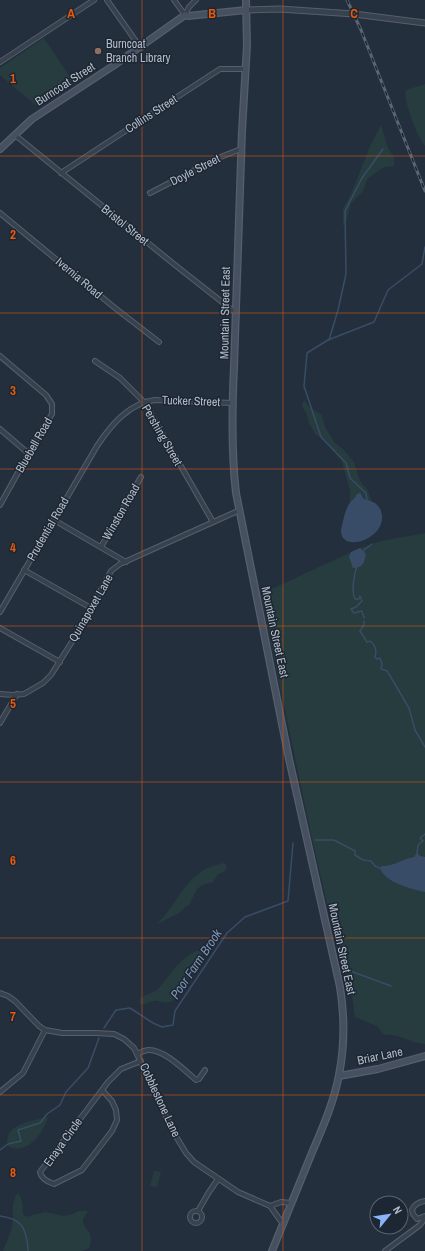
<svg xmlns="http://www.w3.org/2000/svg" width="425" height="1251" viewBox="0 0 425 1251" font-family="'Archivo Narrow',sans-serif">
  <rect width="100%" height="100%" fill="#242f3e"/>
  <g fill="#263c3f">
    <path d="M44 38 74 83 38 107 0 75V68Z"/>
    <path d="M425 84V146C418 138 402 99 406 90Z"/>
    <path d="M381 125 388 148 394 157V166L384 167 368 178 363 191 351 203 346 222 343 226V209L352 192 371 144Z"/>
    <path d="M304 400 310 408 321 414 326 429 335 443 344 450 354 462 360 481 367 489 372 501 364 499 363 496 356 497 350 503V491L342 461 331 449 327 442 315 434 309 423 307 415 302 405Z"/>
    <path d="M425 533V1044C410 1043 398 1033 384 1035L377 1026 355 1017 351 988 345 969 327 903 312 839 261 594 360 548 381 541Z"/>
    <path d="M224 863 227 866 224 872 218 874 213 882 202 885 197 889 189 905 185 907 181 912 157 924C173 909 181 887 198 874 205 868 215 865 224 863Z"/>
    <path d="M200 950H204V952L202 956 174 1000C168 1004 164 1002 157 1001 152 1000 147 1005 141 1004L140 1002V998C146 994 154 993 159 988 162 985 164 981 167 978 175 967 187 953 200 950Z"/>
    <path d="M48 1117C44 1132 27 1157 8 1146 2 1123 34 1121 48 1117Z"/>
    <path d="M154 1171 161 1172 157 1187 150 1186Z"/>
    <path d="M18 1193C23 1200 23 1206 23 1214L26 1217 45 1212 64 1216 73 1214 78 1211H88C87 1214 84 1216 83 1220 82 1230 96 1229 89 1248L82 1251H3C6 1243 10 1235 12 1227 14 1217 10 1201 18 1193Z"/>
  </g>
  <g fill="#394c67">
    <path d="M360 493 364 499C372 501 378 503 381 511 390 538 340 555 341 530 342 525 345 511 348 506 350 501 355 499 357 494Z"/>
    <path d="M360 548 366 554C364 563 363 568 353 568L349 557 351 552Z"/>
    <path d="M417 853 420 856 425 857V892C412 889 385 883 380 868L382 866C395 866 402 859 414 857Z"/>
  </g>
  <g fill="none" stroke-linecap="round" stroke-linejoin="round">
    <g stroke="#394c67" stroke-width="1.5">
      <path d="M329 340 338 310 346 274 345 211 362 178 383 149"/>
      <path d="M367 501 366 493 350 478 346 463 321 437 304 386 307 353 328 340 374 322 388 290 422 264 425 247"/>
      <path d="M363 552 364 550 372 544"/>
      <path d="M357 566C354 575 351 591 355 599H359L360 596 362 601 356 607 351 609 354 613 362 611 364 618"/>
      <path d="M364 621V625L360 631 367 642 370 641C375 645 377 651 375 657L377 659 380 658 382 664 381 669 387 671 389 674 409 708 415 730 425 747"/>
      <path d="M315 840H334L355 851V855L363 860 371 861 375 866 382 869"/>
      <path d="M417 854 418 845 423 841 420 838 425 834"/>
      <path d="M345 969 391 986"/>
      <path d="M104 1028 116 1010 130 1008 153 1023 162 1027 173 1025 175 1011 227 933 245 917 288 901 293 843"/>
      <path d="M0 1150 8 1144 21 1141 18 1130 40 1123 47 1114 60 1105 66 1092 88 1068 99 1038"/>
      <path d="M0 1216C7 1217 17 1220 21 1225 26 1231 28 1244 28 1251"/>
    </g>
    <defs>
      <g id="minor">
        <path d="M107 0 140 47"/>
        <path d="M174 0 185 15 189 7 196 0"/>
        <path d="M0 62 94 0"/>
        <path d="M15 135 175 265 236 313"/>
        <path d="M61 173 220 69H245"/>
        <path d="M150 193 218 158 241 149"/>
        <path d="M0 213 115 308 159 342"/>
        <path d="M0 356 46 395 52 404V414L40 433 0 505"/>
        <path d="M95 361 120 378 144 402 213 522"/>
        <path d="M0 429 29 454"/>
        <path d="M54 520 126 562"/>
        <path d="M101 547 141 477"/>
        <path d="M24 570 91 608"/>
        <path d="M0 612 97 446C111 425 129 403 155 400L232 403"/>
        <path d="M0 628 60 662"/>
        <path d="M0 694 13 695 24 694 43 683 51 675 80 629 111 571 120 564 240 510"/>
        <path d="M0 723 17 694"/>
        <path d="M0 993 8 996 15 1001 39 1026 45 1030 62 1033H96L114 1034 124 1039 134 1048 137 1054 150 1083 174 1133 186 1153 194 1162 238 1192 270 1206 283 1224"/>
        <path d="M137 1054C141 1052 145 1050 149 1050 165 1050 184 1070 196 1080L199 1079 205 1070"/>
        <path d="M102 1090 112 1101 116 1110 117 1120 112 1131 82 1170 54 1184C48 1182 41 1179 40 1172L108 1082 121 1069 141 1061"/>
        <path d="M0 1092 23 1073 45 1030"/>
        <path d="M425 1201C420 1202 414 1204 412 1210L413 1214 417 1219 425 1216"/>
        <path d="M270 1206 281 1202 291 1203"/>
        <circle cx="196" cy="1217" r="6"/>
        <path d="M198 1211 209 1192 218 1179"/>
        <path d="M385 1251 420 1225 425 1218"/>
      </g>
      <path id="tertiary" d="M246 10 280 9 354 14 425 23"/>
      <g id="secondary">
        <path d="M246 0 247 45 242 131 234 367C232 409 231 451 236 493L289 759 340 987C345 1018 345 1044 339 1075 334 1102 322 1129 311 1155 298 1187 285 1219 272 1251"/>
        <path d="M0 149 32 119 113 66 185 15 188 16 246 10"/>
        <path d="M339 1076 378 1069 425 1056"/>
      </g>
    </defs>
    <use href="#minor" stroke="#565f6c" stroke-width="6"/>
    <use href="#tertiary" stroke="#565f6c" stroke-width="7"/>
    <use href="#secondary" stroke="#565f6c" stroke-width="8"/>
    <use href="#minor" stroke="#38414e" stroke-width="4"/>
    <use href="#tertiary" stroke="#38414e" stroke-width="5"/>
    <use href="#secondary" stroke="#465061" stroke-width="5.5"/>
    <defs>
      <path id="rail" d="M347 0 361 30 425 191"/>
    </defs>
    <use href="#rail" stroke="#5a6575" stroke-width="3"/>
    <use href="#rail" stroke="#1d2633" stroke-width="1.5" stroke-dasharray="4.5" stroke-linecap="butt"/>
  </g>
  <path fill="none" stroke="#e8590c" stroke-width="1" stroke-opacity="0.55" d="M142 0V1251M283 0V1251M0 156H425M0 313H425M0 469H425M0 626H425M0 782H425M0 938H425M0 1095H425"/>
  <circle fill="#8d6e63" stroke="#1d2633" stroke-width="1.5" cx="98" cy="51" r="4"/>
  <g text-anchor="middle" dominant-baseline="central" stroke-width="3" stroke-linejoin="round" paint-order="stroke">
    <g font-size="12" fill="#b4bcc9" stroke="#1d2633" text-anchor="start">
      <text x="106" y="44">Burncoat<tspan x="106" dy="14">Branch Library</tspan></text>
    </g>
    <g font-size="12" fill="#b4bcc9" stroke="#1d2633">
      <text transform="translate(65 84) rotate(-33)">Burncoat Street</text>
      <text transform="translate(151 114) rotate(-33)">Collins Street</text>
      <text transform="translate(195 170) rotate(-27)">Doyle Street</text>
      <text transform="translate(125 225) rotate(39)">Bristol Street</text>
      <text transform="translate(79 278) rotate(40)">Ivernia Road</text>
      <text transform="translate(225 313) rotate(-89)">Mountain Street East</text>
      <text transform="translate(191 401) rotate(2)">Tucker Street</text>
      <text transform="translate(162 435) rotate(60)">Pershing Street</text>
      <text transform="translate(34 445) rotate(-60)">Bluebell Road</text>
      <text transform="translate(121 512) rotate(-60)">Winston Road</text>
      <text transform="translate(48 529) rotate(-60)">Prudential Road</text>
      <text transform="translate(91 608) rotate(-60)">Quinapoxet Lane</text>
      <text transform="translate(275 632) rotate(78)">Mountain Street East</text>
      <text transform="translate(342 949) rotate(78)">Mountain Street East</text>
      <text transform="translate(380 1056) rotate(-12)">Briar Lane</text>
      <text transform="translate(160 1100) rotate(65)">Cobblestone Lane</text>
      <text transform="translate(63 1142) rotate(-54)">Enaya Circle</text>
    </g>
    <g font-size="13" font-style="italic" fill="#7c92b1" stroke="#1d2633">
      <text transform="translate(196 964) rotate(-56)">Poor Farm Brook</text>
    </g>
  </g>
  <g font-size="13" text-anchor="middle" font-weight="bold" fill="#e8590c" stroke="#1d2633" stroke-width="3" stroke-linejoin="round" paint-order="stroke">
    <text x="71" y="18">A</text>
    <text x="212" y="18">B</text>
    <text x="354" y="18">C</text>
    <text x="13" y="83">1</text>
    <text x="13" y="239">2</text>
    <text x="13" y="395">3</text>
    <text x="13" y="552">4</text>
    <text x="13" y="708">5</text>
    <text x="13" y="865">6</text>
    <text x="13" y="1021">7</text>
    <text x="13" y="1177">8</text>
  </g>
  <g transform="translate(389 1215) rotate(60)"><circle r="19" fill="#1d2633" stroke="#59626f"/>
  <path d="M0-3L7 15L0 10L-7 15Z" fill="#8ab4f8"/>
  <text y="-6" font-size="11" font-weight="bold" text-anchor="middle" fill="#b4bcc9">N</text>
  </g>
</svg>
